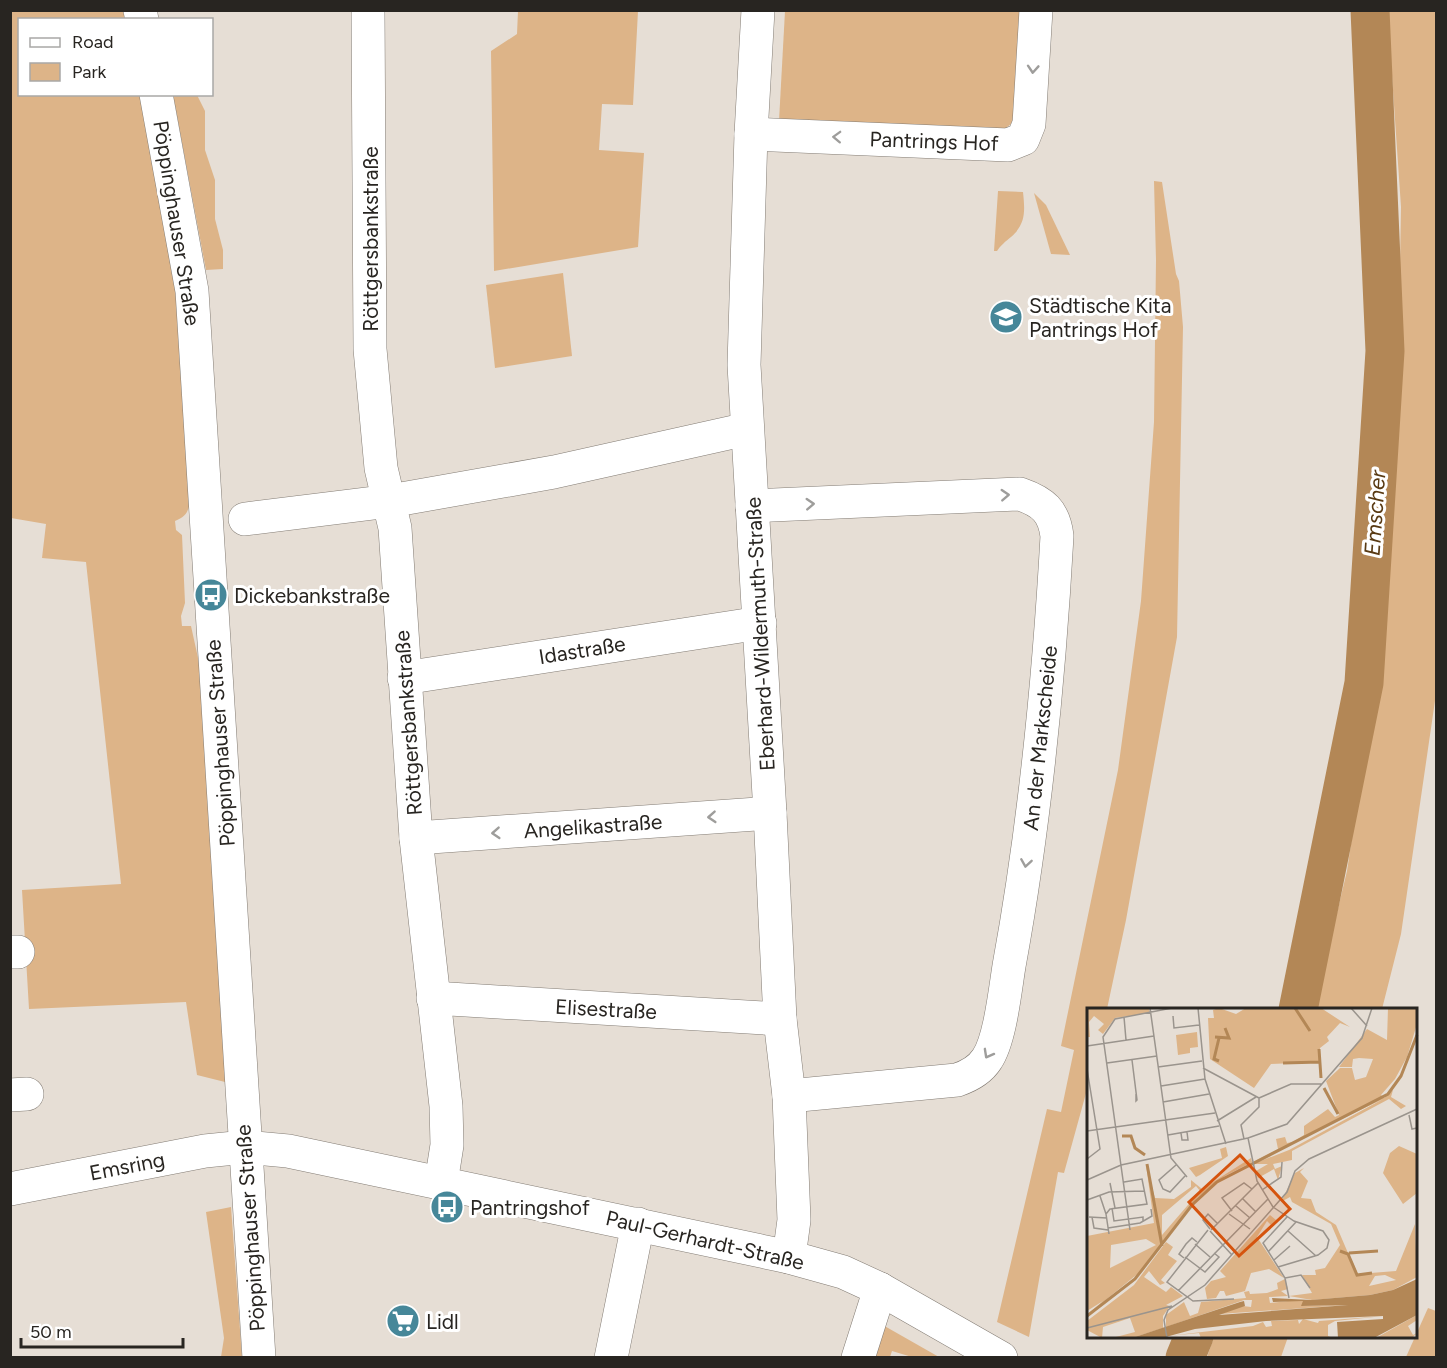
<svg xmlns="http://www.w3.org/2000/svg" width="1447" height="1368" viewBox="0 0 1447 1368" font-family="Figtree,sans-serif">
  <rect width="100%" height="100%" fill="#e6ded5"/>
  <g fill="#ddb488">
    <path d="M10 11H128L129 19 20 20V94L144 95 175 266 190 502C188 513 185 517 175 521L176 530 182 535 185 603 181 616 182 626H191L200 667 226 1072 225 1082 197 1075 186 1002 29 1009 22 890 121 884 86 562 42 558 46 524 11 518Z"/>
    <path d="M518 11H638L633 105 602 104 599 150 644 153 638 247 494 271 491 51 517 34Z"/>
    <path d="M785 11H1023L1015 118 1011 124 1002 131 779 121Z"/>
    <path d="M1386 11H1436V694L1401 934 1382 1009H1314L1347 871 1381 643 1398 376 1401 207 1389 32Z"/>
    <path d="M173 95H197L205 111V150L215 180V219L223 250V269L206 270Z"/>
    <path d="M1154 181 1162 182 1176 274 1179 281 1183 327 1177 637 1126 920 1107 1009 1088 1010V1086L1064 1173 1058 1172 1029 1337 997 1322 1047 1109 1061 1112 1074 1050 1061 1046 1118 770 1141 601 1154 422 1156 260Z"/>
    <path d="M998 191 1023 192C1025 211 1026 224 1011 237 1006 241 1000 246 997 251H994Z"/>
    <path d="M1034 193 1046 205 1070 255 1051 254Z"/>
    <path d="M563 273 572 356 495 368 486 285Z"/>
    <path d="M231 1207 242 1357H221L224 1338 206 1212Z"/>
    <path d="M1428 1308 1436 1311V1357H1406Z"/>
    <path d="M881 1324 939 1357H912L892 1351 890 1357 867 1358Z"/>
    <path d="M1214 1337V1336L1288 1337 1281 1357H1207Z"/>
  </g>
  <g fill="none" stroke-linecap="round" stroke-linejoin="round">
    <g stroke="#b38756" stroke-width="39">
      <path d="M1298 1010 1364 683 1385 351 1370 10"/>
      <path d="M1185 1358 1194 1336"/>
    </g>
    <defs>
      <g id="minor">
        <path d="M368 10 370 349 381 468 395 528 416 838 446 1106 447 1145 441 1183"/>
        <path d="M758 10 751 134 744 365 770 813 780 1019 789 1096 794 1220 789 1257"/>
        <path d="M751 134 1008 145 1023 139 1029 124 1036 10"/>
        <path d="M752 506 1020 494C1043 502 1054 511 1057 536 1049 680 1035 824 1009 966 1005 991 1000 1040 987 1059 980 1070 969 1076 957 1080L789 1096"/>
        <path d="M245 519 390 501 554 472 747 429"/>
        <path d="M404 678 760 623"/>
        <path d="M416 838 770 813"/>
        <path d="M10 952H18"/>
        <path d="M433 998 780 1019"/>
        <path d="M10 1095 27 1094"/>
        <path d="M10 1189 205 1151 245 1147"/>
        <path d="M611 1358 638 1224"/>
        <path d="M858 1358 880 1289"/>
      </g>
      <g id="major">
        <path d="M140 10 142 20"/>
        <path d="M156 94 192 291 259 1358"/>
        <path d="M245 1147 288 1151 789 1257 843 1272 880 1289 1001 1358"/>
      </g>
    </defs>
    <use href="#minor" stroke="#837c74" stroke-width="34"/>
    <use href="#major" stroke="#837c74" stroke-width="34"/>
    <use href="#minor" stroke="#fff" stroke-width="33"/>
    <use href="#major" stroke="#fff" stroke-width="33"/>
  </g>
  <defs><path id="oneway-chevron" d="M-2-3.5L2.5 0L-2 3.5" fill="none" stroke-width="1.6" stroke-linecap="round" stroke-linejoin="round" transform="scale(1.5)"/></defs>
  <g stroke="#9e9d9b">
    <use href="#oneway-chevron" transform="translate(1033 69) rotate(94)"/>
    <use href="#oneway-chevron" transform="translate(837 137) rotate(-178)"/>
    <use href="#oneway-chevron" transform="translate(1005 495) rotate(-3)"/>
    <use href="#oneway-chevron" transform="translate(810 504) rotate(-3)"/>
    <use href="#oneway-chevron" transform="translate(712 817) rotate(176)"/>
    <use href="#oneway-chevron" transform="translate(496 833) rotate(176)"/>
    <use href="#oneway-chevron" transform="translate(1026 863) rotate(99)"/>
    <use href="#oneway-chevron" transform="translate(988 1054) rotate(119)"/>
  </g>
  <defs>
    <symbol id="school-disc" viewBox="-11 -11 22 22"><circle r="9.5" fill="#468799" stroke="#fff"/><path d="M0-5L7-2L0 1L-7-2ZM-4 1L0 2.5L4 1V4Q0 6-4 4Z" fill="#fff"/></symbol>
    <symbol id="bus-disc" viewBox="-11 -11 22 22"><circle r="9.5" fill="#468799" stroke="#fff"/><path d="M-5-6H5V4H4V6H2V4H-2V6H-4V4H-5ZM-3.5-4V0h7V-4ZM-3.5 1.2v1.5H-2V1.2ZM2 1.2v1.5H3.5V1.2Z" fill="#fff"/></symbol>
    <symbol id="supermarket-disc" viewBox="-11 -11 22 22"><circle r="9.5" fill="#468799" stroke="#fff"/><path d="M-6-5.5h2.5l.6 2H6L4.5 2H-2.5L-4.4-4H-6ZM-1.5 3.2a1.3 1.3 0 1 0 .1 0ZM3 3.2a1.3 1.3 0 1 0 .1 0Z" fill="#fff"/></symbol>
  </defs>
  <g fill-rule="evenodd">
    <use href="#school-disc" x="987" y="298" width="38" height="38"/>
    <use href="#bus-disc" x="192" y="576" width="38" height="38"/>
    <use href="#bus-disc" x="428" y="1188" width="38" height="38"/>
    <use href="#supermarket-disc" x="384" y="1302" width="38" height="38"/>
  </g>
  <g text-anchor="middle" dominant-baseline="central" stroke-width="6" stroke-linejoin="round" paint-order="stroke">
    <g font-size="21" fill="#282521" stroke="#fff">
      <text transform="translate(934 141) rotate(2)">Pantrings Hof</text>
      <text transform="translate(177 223) rotate(81)">Pöppinghauser Straße</text>
      <text transform="translate(370 239) rotate(-90)">Röttgersbankstraße</text>
      <text transform="translate(760 634) rotate(-93)">Eberhard-Wildermuth-Straße</text>
      <text transform="translate(582 650) rotate(-9)">Idastraße</text>
      <text transform="translate(408 723) rotate(-94)">Röttgersbankstraße</text>
      <text transform="translate(1040 738) rotate(-84)">An der Markscheide</text>
      <text transform="translate(220 743) rotate(-94)">Pöppinghauser Straße</text>
      <text transform="translate(593 826) rotate(-4)">Angelikastraße</text>
      <text transform="translate(606 1009) rotate(3)">Elisestraße</text>
      <text transform="translate(127 1166) rotate(-11)">Emsring</text>
      <text transform="translate(250 1228) rotate(-94)">Pöppinghauser Straße</text>
      <text transform="translate(705 1240) rotate(13)">Paul-Gerhardt-Straße</text>
    </g>
    <g font-size="21" fill="#282521" stroke="#fff" text-anchor="start">
      <text x="1029" y="305">Städtische Kita<tspan x="1029" dy="24">Pantrings Hof</tspan></text>
      <text x="234" y="595">Dickebankstraße</text>
      <text x="470" y="1207">Pantringshof</text>
      <text x="426" y="1321">Lidl</text>
    </g>
    <g font-size="22" font-style="italic" fill="#593a13" stroke="#fff">
      <text transform="translate(1375 513) rotate(-86)">Emscher</text>
    </g>
  </g>
  <g transform="translate(1087 1008)">
    <rect width="330" height="330" fill="#e6ded5"/>
    <path d="M0 0H62L63 5 28 10 16 26 11 22 17 16 7 8 2 14 3 29H0ZM132 0 149 6 159 0H234L263 19 253 15 240 29 242 33 233 40V54L184 56 167 80 123 51 121 10H127L126 2ZM301 0H330V16L320 49 308 71 294 87 297 90 306 82 304 89 319 98 314 101 302 91 205 143V152L186 156 188 161 195 158 191 172 187 161 171 170 169 163 181 156H166L202 142 296 91 166 154 191 141 189 131 198 129 200 135 206 134 217 127V118L241 101 248 109 252 107 239 73 253 60H265L268 72 279 69 286 51 272 50 266 51 265 59H252L280 21 300 32ZM110 24 111 39 103 40V45L91 47 89 27ZM312 138 330 146V185L316 196 296 165 303 145ZM139 139 141 148 113 167 109 169 102 160 135 150 133 141ZM164 150 165 154 138 168 111 189 53 264 0 307 16 293 0 303V228L67 215 59 157 68 190 87 191 104 179V172L115 181ZM109 178 113 183 75 227V207ZM59 231 69 237 23 260 24 237ZM217 160 213 164 221 173 214 190 224 191 229 204 249 217 261 245 292 243 262 246 271 266 309 263 328 216 330 269 306 282 283 287 225 292 202 288 225 285 215 267H229L228 262 238 260 253 237 244 216 205 194 203 189 194 194 208 165ZM298 267 309 272 282 278 288 268ZM183 207 189 212 184 217 180 213 170 229 197 270 182 261 164 265 158 283 139 288 137 283H133L129 290 120 291 118 280 124 273 139 269 133 263ZM79 234 86 239 81 247 90 253 74 272 78 275 73 277 62 263 57 269 79 284 84 279 96 288 79 297 83 298 76 308V320L45 330H25L48 324 43 310 16 319 15 330 0 322V313L47 277ZM198 271 201 281 194 283 201 288 182 289 183 295 210 292 217 293 215 298 260 297 133 306 156 298 164 299 165 292H157L79 319V307L97 294 103 308 111 305 114 294 159 290 157 284 162 283 163 286 180 285 191 281 190 275ZM330 307V312L321 318 326 327 330 325 326 329 289 330ZM297 308 248 313 241 317V328L246 330H114L112 325 81 328 166 318 176 314 179 319 185 318 184 313 211 312 212 316 216 311 231 315 232 313Z" fill="#ddb488" fill-rule="evenodd"/>
    <path d="M330 271V307L287 330H251L250 314 296 311V308L179 313 108 321 75 330H45L153 294 157 293 158 298 132 307 261 297 214 298 216 293 186 294 185 290 224 292 283 287 306 282Z" fill="#b38756"/>
    <path fill="none" stroke="#b38756" stroke-width="3" d="M208 0 223 23M128 29 142 30 138 20M132 30 127 51 132 53M232 41 234 70M196 55 233 54M237 80 251 106M35 128H44L48 140 58 147M60 156 75 238M253 243 261 246 270 267 285 265M262 245 291 243M0 308 48 271 105 197 130 174 301 86 314 68 330 27"/>
    <path fill="none" stroke="#9a948d" stroke-width="1.5" d="M63 0 84 150 100 169M111 0 118 71 139 136M264 0 280 18M86 8 87 20 112 17M37 9 39 32M0 38 67 28M45 52 50 92 49 93V86M20 55 70 48M71 59 115 53M116 60 172 90M0 61 13 141 0 151M74 78 118 71M172 90 204 76H235M76 94 122 86M322 107 325 121 330 120M130 113 169 89M0 123 128 105M94 125 95 132H101L100 124M81 127 132 118M157 131 154 117 172 99V90M89 157 72 172 76 181 83 184 98 168M0 172 34 157 161 130M23 175 28 200M175 182 194 169 195 154M13 188 19 206M156 191 169 204M0 192 22 184 57 183M149 198 163 210M186 199 207 213 236 223 242 232 240 240 231 247 191 259M186 199 170 173 161 130 200 116 275 30 285 0M25 200 27 213 56 209V213M0 201V227M145 203 135 190 157 175 165 181M142 206 163 221M2 209 20 210M5 209 7 220 21 222M200 209 176 235 198 270 202 290M21 220 53 215 65 208 64 201M123 221 116 212 121 206 131 216M43 222 16 29 28 11 85 0M121 222 80 274 106 293 147 291M124 222 171 175M123 223 145 247M201 223 229 248M22 226 19 206 23 201 60 196 55 171 37 174M108 236 123 249M181 244 209 214M98 249 118 264 132 249 127 245M97 250 92 246 99 236 105 230 110 234M187 252 203 238M198 270 214 267 223 280M91 283 181 191M0 320 85 298M80 330 77 312 81 302 118 277 200 184 208 163 222 151 330 101"/>
    <path fill="#d5540e" fill-opacity="0.15" stroke="#d5540e" stroke-width="3" d="M153 147 203 201 152 248 102 194Z"/>
    <rect width="330" height="330" fill="none" stroke="#282521" stroke-width="3"/>
  </g>
  <rect width="1447" height="1368" fill="none" stroke="#282521" stroke-width="24"/>
  <rect x="18" y="18" width="195" height="78" fill="#ffffff" stroke="#a9a8a6" stroke-width="1.5"/>
  <rect x="30" y="38" width="30" height="9" fill="#ffffff" stroke="#a9a8a6" stroke-width="1.5"/>
  <text x="72" y="48" font-size="18" fill="#282521">Road</text>
  <rect x="30" y="63" width="30" height="18" fill="#ddb488" stroke="#a9a8a6" stroke-width="1.5"/>
  <text x="72" y="78" font-size="18" fill="#282521">Park</text>
  <path d="M21 1338v9h162v-9" fill="none" stroke="#282521" stroke-width="3"/>
  <text x="30" y="1338" font-size="18" fill="#282521" stroke="#ffffff" stroke-width="4.5" paint-order="stroke">50 m</text>
</svg>
